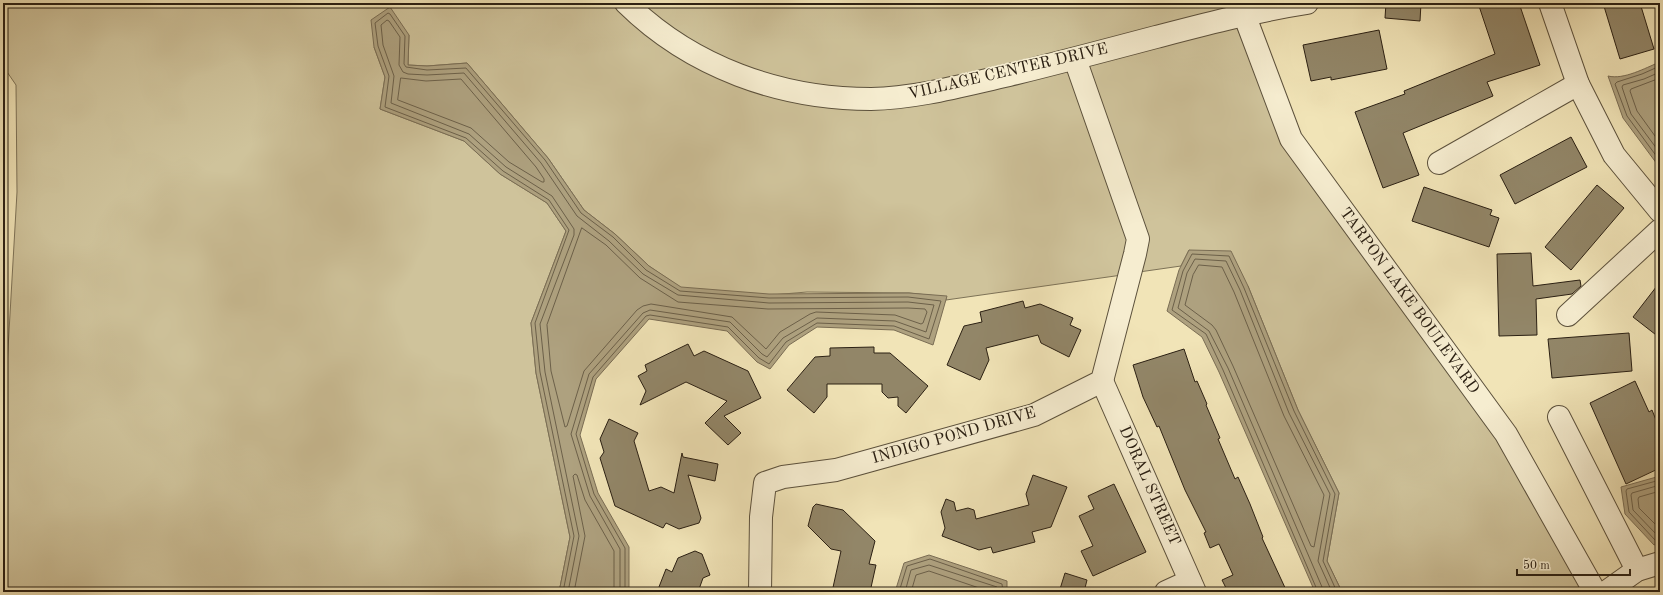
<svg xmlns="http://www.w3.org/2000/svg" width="1663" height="595" viewBox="0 0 1663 595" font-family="'Old Standard TT',serif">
  <rect width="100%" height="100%" fill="#f1e4b7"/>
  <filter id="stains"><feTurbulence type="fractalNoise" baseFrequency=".005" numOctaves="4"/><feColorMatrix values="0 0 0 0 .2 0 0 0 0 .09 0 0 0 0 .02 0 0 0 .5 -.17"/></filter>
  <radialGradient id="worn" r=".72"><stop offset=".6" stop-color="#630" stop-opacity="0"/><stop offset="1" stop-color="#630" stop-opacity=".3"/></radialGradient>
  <g fill="#cfc39b" stroke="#7d7257">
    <path d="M3 3H614L627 16 785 99 1070 69 1130 240 1122 275 946 300V297L909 293 807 292 700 301 649 266 615 234 584 210 548 158 467 63 427 66 408 65 409 35 374 47 385 77 380 109 464 141 500 174 547 203 566 231 531 323 536 373 570 537 559 592H3V410L5 402 17 192 16 85 3 66Z"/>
    <path d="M638 3H1229L1230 9 1073 51 897 89 841 90 760 74 690 41Z"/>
    <path d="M1236 25 1285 145 1499 439 1585 592H1342L1327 561 1339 493 1298 410 1248 286 1189 250 1181 266 1139 272 1085 65Z"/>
  </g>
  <g fill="#aea17f" stroke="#7a6d54">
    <path d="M390 7 409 35 408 65 427 66 467 63 548 158 584 210 615 234 649 266 681 287 769 294 909 293 947 296 933 345 894 330 817 327 789 345 770 369 757 362 727 331 649 319 596 379 580 435 598 493 629 547V592H559L570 537 536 373 531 323 566 231 547 203 500 174 464 141 380 109 385 77 374 47 371 20Z"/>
    <path d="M1660 62V168L1623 118 1608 76C1624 80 1645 68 1660 62Z"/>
    <path d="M1189 250 1231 251 1248 286 1298 410 1339 493 1327 561 1342 592H1315L1219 372 1202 337 1167 311 1179 270Z"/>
    <path d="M1660 476V543L1654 545 1625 514 1621 487Z"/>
    <path d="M929 555 1007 581V592H895L904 563Z"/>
  </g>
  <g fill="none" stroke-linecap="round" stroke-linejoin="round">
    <g stroke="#6c6049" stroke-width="1">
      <path d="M1660 66 1642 74 1617 82 1615 84 1627 116 1660 161"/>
      <path d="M1660 72 1644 79 1623 85 1622 87 1631 114 1660 153"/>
      <path d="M401 78 426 81 461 79 536 167 544 179V182H542L509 162 471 128 398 100Z"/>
      <path d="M1660 78 1631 89 1630 91 1637 111 1660 143"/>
      <path d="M582 228 606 245 640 278 678 302 768 309 908 308 925 309 927 312 923 323 921 324 895 315 816 312 810 314 780 332 766 349 732 317 651 304 643 306 637 310 584 371 567 426 565 427 551 371 547 325Z"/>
      <path d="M1199 265 1222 267 1234 292 1284 416 1324 495 1314 547 1311 546 1233 366 1216 330 1212 325 1185 305 1193 275Z"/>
      <path d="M1660 480 1627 489 1626 491 1629 512 1655 540H1660"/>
      <path d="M1660 485 1632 493 1631 495 1633 510 1656 534 1660 535"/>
      <path d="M1660 491 1639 497 1638 499 1639 508 1660 529"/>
      <path d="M563 592 574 536 540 372 535 323 569 230 549 200 503 171 466 138 385 107 389 76 378 46 375 23 388 13 390 14 405 36 404 64 406 67 427 70 466 68 545 160 581 213 613 237 646 270 680 291 769 298 908 297 941 301 929 339 894 326 817 323 786 342 769 364 759 358 728 327 650 315 646 316 593 377 576 434 594 494 625 548V592"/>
      <path d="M568 592 579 536 545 372 540 324 574 235V229L552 196 506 167 469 134 391 103 394 76 383 45 381 25 387 20 389 21 400 37 399 65 403 72 408 74 427 75 464 73 541 163 577 216 609 241 643 274 678 295 769 303 908 302 934 305 926 332 895 321 817 318 783 338 767 357 762 354 730 322 650 310 643 313 589 374 571 434 590 496 620 549V592"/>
      <path d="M574 592 585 536 573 476 575 474 577 475 585 500 614 551V592"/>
      <path d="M899 592 907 566 930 559 1002 584 1003 592"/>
      <path d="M905 592 911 570 929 565 997 587 998 592"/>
      <path d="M911 592 916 575 929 571 991 592"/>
      <path d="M1318 592 1223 370 1206 334 1172 310 1183 271 1192 254 1229 256 1244 288 1294 411 1335 494 1323 561 1337 592"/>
      <path d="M1323 592 1322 587 1228 368 1209 331 1178 308 1187 273 1195 259 1226 261 1240 290 1289 413 1330 494 1318 561 1332 592"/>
    </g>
  </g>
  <g fill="#928668" stroke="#2b2013">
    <path d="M1386 3H1421L1420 21 1385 18Z"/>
    <path d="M1478 3H1519L1540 65 1487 82 1493 96 1403 133 1419 175 1383 188 1355 112 1405 94 1404 91 1495 54Z"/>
    <path d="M1603 3H1640L1654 49 1620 59Z"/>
    <path d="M1379 30 1387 69 1331 80V77L1311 81 1303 45Z"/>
    <path d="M1571 137 1587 167 1515 204 1500 175Z"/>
    <path d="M1597 185 1624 208 1571 270 1545 247Z"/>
    <path d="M1424 187 1492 210 1490 215 1499 218 1489 247 1412 221Z"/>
    <path d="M1531 253 1533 286 1580 280 1581 286 1572 294 1536 299 1537 335 1499 336 1497 254Z"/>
    <path d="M1660 282V338L1633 317Z"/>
    <path d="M1023 301 1025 308 1040 304 1073 318 1070 325 1081 330 1069 357 1041 343 1038 335 986 348 989 360 980 380 947 365 964 326 982 322 980 312Z"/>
    <path d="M1629 333 1632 371 1552 378 1548 339Z"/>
    <path d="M688 344 694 356 704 351 748 371 761 398 724 416 741 433 728 445 705 423 727 401 686 382 640 405 646 391 638 376 647 371 645 365Z"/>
    <path d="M874 347V353H890L928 386 906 413 898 406V397L888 398 882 392V384H827V397L814 413 787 390 815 357 830 356V348Z"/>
    <path d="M1184 349 1195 382 1197 381 1207 404 1206 405 1220 438 1218 439 1235 479 1238 477 1250 504 1263 537 1262 538 1287 592H1228L1222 580 1233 575 1219 544 1210 548 1204 533 1206 532 1185 490 1159 426 1157 427 1143 397 1133 365Z"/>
    <path d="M1635 381 1649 412 1652 410 1660 430V468L1626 484 1590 403Z"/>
    <path d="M609 419 638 433 634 441 649 491 661 487 674 493 682 453 683 457 718 464 715 481 688 475 701 518 699 523 679 529 666 523 663 528 615 506 600 458 604 452 600 439Z"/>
    <path d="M1033 475 1067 487 1051 527 1032 532 1035 542 993 553 991 547 979 550 942 536 945 528 941 512 946 499 954 502 956 511 968 508 974 510 976 519 1029 505 1026 494Z"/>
    <path d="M1114 484 1146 552 1093 576 1081 551 1093 546 1079 516 1094 509 1088 496Z"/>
    <path d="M816 504 843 510 875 541 869 564 876 565 870 592H832L841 551 831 549 808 526 813 507Z"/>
    <path d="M695 551 702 554 710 575 703 578 698 592H657L666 569 672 572 678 558Z"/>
    <path d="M1065 573 1087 580 1084 592H1070L1060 589Z"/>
  </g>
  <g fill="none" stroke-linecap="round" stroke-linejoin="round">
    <defs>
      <g id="minor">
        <path d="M626 3C691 67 780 99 871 99 918 98 964 85 1009 75 1058 63 1107 50 1156 37 1206 24 1255 11 1307 3"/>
        <path d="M1242 3 1244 14 1291 139 1506 434 1595 592"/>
        <path d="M1550 3 1578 84 1614 155 1660 211"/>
        <path d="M1439 163 1578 84"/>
        <path d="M1568 315 1660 230"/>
        <path d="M1102 381 1195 592"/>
        <path d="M1559 417 1637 570"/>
        <path d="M760 592 761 517 765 483 783 477 836 470 1034 415 1102 381 1135 254 1138 239 1075 59"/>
        <path d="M1166 592 1190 581"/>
        <path d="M1606 592 1637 570 1660 563"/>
      </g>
    </defs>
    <use href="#minor" stroke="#5c513c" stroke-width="24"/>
    <use href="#minor" stroke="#f6edd0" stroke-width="22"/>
  </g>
  <g text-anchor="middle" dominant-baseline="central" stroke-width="3.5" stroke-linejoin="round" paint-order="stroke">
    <g font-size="16" fill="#2b2013" stroke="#f6edd0">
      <text transform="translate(1008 72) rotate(-13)">VILLAGE CENTER DRIVE</text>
      <text transform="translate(1409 301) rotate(54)">TARPON LAKE BOULEVARD</text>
      <text transform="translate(954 436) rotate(-16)">INDIGO POND DRIVE</text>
      <text transform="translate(1149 486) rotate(66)">DORAL STREET</text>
    </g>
  </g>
  <rect width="1663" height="595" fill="none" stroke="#f1e4b7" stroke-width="16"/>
  <rect x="4" y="4" width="1655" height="587" fill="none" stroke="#2b2013" stroke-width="2"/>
  <rect x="8" y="8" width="1647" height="579" fill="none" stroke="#2b2013"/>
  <path d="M1517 569v6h113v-6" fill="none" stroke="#2b2013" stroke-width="2"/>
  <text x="1523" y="569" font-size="12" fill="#2b2013" stroke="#f6edd0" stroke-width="3" paint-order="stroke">50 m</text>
  <rect width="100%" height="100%" filter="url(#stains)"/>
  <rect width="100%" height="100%" fill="url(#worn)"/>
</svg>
